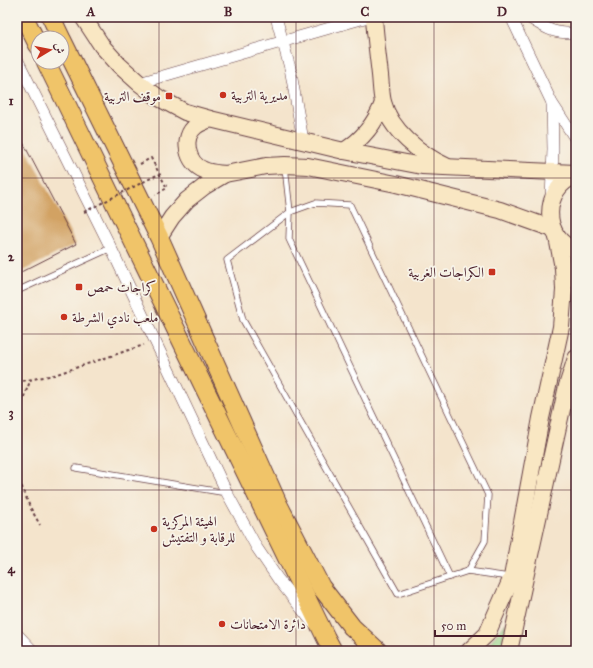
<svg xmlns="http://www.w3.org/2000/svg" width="593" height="668" viewBox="0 0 593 668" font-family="'IM FELL Great Primer',Amiri,serif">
  <rect width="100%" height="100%" fill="#f7f3e8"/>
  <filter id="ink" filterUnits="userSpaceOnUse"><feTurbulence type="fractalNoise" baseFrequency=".025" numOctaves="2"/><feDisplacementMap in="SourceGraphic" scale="8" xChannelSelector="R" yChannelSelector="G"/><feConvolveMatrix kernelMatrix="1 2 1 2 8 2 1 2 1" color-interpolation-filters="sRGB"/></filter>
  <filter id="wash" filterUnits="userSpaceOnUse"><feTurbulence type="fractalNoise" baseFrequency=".012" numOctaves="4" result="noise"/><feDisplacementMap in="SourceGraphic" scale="16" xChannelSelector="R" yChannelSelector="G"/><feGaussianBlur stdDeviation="0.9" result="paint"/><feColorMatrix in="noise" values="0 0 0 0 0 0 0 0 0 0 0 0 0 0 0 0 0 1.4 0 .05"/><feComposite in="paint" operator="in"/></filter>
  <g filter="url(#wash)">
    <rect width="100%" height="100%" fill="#f4e4cc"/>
    <path fill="#9ad78b" stroke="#727b5b" d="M506 623 501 651H483Z"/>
    <g id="blocks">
      <path fill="#d2a263" d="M17 131 76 244 17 274Z"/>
    </g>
  </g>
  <g filter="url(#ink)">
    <use href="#blocks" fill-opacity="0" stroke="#643d43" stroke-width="1"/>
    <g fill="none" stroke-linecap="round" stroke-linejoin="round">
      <defs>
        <g id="lane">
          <path d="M285 167 290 212 289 239 450 577"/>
          <path d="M315 203 350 205 488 495 485 541 468 571 398 594 243 320 227 260 290 212Z"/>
          <path d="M17 291 111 248"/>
          <path d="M76 468 227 493"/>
          <path d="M468 571 509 577"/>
        </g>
        <g id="street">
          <path d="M276 17 290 68 303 140"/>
          <path d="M511 17 552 103 576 140"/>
          <path d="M528 17C547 29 553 34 576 33"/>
          <path d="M17 59 111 248 227 493 257 548 278 579 312 622"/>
          <path d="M139 83 368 17"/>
          <path d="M551 199 553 149 552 104"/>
          <path d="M567 386 576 401"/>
          <path d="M17 634 33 651"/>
        </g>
        <g id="secondary">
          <path d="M83 17 102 46 119 65 139 83 159 98 185 112 210 119 344 151 422 166 576 173"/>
          <path d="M374 17C375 36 378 56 380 75 381 84 381 94 383 102 390 130 421 155 446 166"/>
          <path d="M210 119C206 121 200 123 196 126 181 137 187 164 204 170 210 173 218 173 225 174"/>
          <path d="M344 151C363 139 375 124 383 103"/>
          <path d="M576 176C542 187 541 239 576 250"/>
          <path d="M159 237 172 217 187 200 205 186 225 174 266 166 285 165 308 166 396 184 500 210 553 229"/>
          <path d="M469 651 487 634 512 577 541 418 561 327 564 290 563 268 557 237"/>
          <path d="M509 651 567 386 576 358"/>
        </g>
        <g id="primary">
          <path d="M24 17 38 45"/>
          <path d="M51 17 61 38"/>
          <path d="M62 40 159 237 278 504 321 587 352 627 378 651"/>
          <path d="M46 62 326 638 333 651"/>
        </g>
      </defs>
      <use href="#lane" stroke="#643d43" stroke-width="7"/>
      <use href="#street" stroke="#643d43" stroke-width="12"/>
      <use href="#secondary" stroke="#643d43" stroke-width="18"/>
      <use href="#primary" stroke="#643d43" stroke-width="20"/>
      <g stroke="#643d43" stroke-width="2" stroke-dasharray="3 3" stroke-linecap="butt">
        <path d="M140 164 151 158 167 188 155 195"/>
        <path d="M17 382 54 375 144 345"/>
        <path d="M17 414 31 379"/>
        <path d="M17 475 30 507 40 525"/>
      </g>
      <use href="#lane" stroke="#fff" stroke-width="5.5"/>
      <use href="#street" stroke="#fff" stroke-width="11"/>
      <use href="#secondary" stroke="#f9e7c3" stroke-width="16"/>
      <use href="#primary" stroke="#f0c469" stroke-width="18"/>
      <path stroke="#643d43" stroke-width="2" stroke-dasharray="3 3" stroke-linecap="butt" d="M84 212 159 174"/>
    </g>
  </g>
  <path fill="none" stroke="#4a1f2b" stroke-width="1" stroke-opacity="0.55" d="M159 17V651M296 17V651M434 17V651M17 178H576M17 334H576M17 490H576"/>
  <g fill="#c8321e" stroke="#f7f3e8" stroke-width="1.5">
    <circle cx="223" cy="95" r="4"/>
    <rect x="165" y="92" width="8" height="8" rx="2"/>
    <rect x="488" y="268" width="8" height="8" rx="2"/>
    <rect x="75" y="283" width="8" height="8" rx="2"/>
    <circle cx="64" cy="317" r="4"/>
    <circle cx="154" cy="529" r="4"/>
    <circle cx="222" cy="624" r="4"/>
  </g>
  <g text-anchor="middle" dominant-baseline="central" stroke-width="3.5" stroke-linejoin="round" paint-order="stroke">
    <g font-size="14" fill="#4a1f2b" stroke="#f7f3e8" text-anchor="start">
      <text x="231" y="95">مديرية التربية</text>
      <text x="161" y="96" text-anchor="end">موقف التربية</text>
      <text x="484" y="272" text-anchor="end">الكراجات الغربية</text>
      <text x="87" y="287">كراجات حمص</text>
      <text x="72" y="317">ملعب نادي الشرطة</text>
      <text x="162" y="521">الهيئة المركزية<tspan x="162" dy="16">للرقابة و التفتيش</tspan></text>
      <text x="230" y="624">دائرة الامتحانات</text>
    </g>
  </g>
  <rect width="593" height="668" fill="none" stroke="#f7f3e8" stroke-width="44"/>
  <g transform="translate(50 50) rotate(80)"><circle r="19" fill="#f7f3e8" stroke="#b29e9c"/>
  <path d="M0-3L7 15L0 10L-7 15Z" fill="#c8321e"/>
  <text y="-6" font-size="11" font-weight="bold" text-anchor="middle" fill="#4a1f2b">ش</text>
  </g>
  <path d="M435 630v6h91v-6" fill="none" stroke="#4a1f2b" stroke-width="2"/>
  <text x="441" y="630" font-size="12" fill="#4a1f2b" stroke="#f7f3e8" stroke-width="3" paint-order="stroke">50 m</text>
  <rect x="22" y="22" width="549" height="624" fill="none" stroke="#4a1f2b" stroke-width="1.5"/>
  <g font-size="13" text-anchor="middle" font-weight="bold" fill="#4a1f2b">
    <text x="91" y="16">A</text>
    <text x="228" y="16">B</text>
    <text x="365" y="16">C</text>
    <text x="502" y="16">D</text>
    <text x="11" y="105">1</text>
    <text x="11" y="261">2</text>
    <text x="11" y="417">3</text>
    <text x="11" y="573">4</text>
  </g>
</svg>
